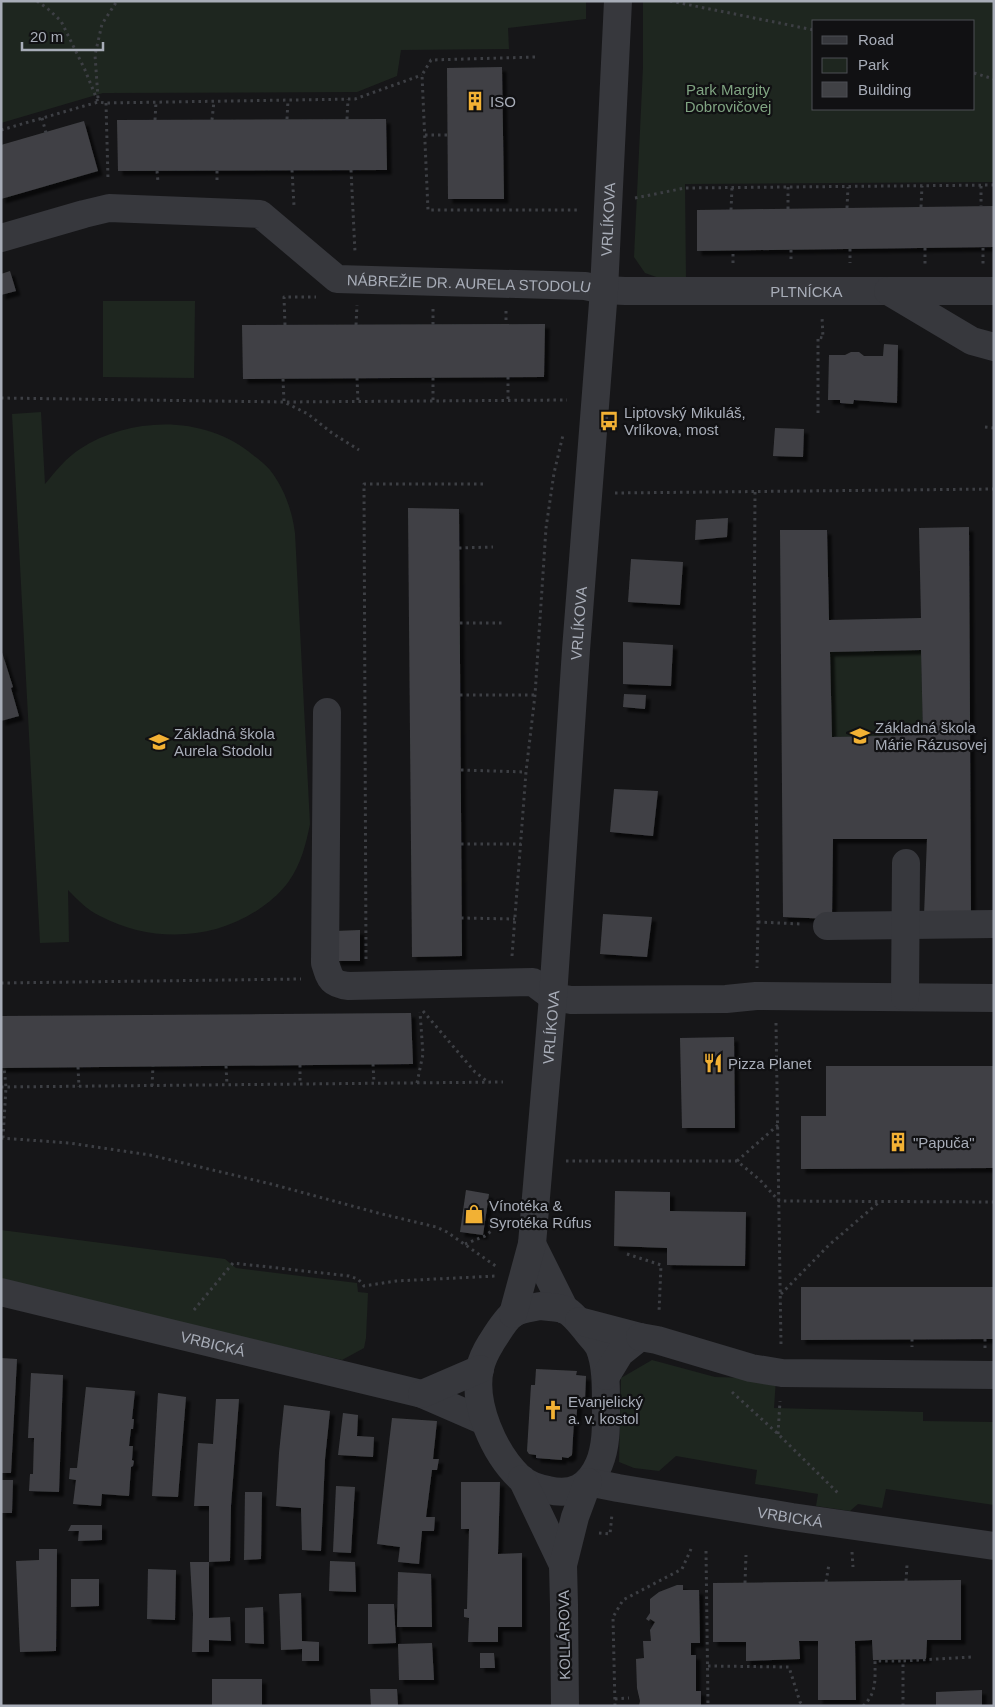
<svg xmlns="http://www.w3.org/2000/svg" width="995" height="1707" viewBox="0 0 995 1707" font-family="Helvetica,sans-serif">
  <defs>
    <filter id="shadow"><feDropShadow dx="4.5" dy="4.5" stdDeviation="1" flood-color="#0009"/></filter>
  </defs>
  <rect width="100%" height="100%" fill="#161618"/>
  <g fill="#1e261f" fill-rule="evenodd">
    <path d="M1 1H586V19L508 28 509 49 401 50 397 76 357 92 103 93 1 123Z"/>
    <path d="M643 1H994V182L685 184 686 279H662L645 273 634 257 643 67ZM814 21H974V109H814Z"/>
    <path d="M103 301H195L194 378 103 377Z"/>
    <path d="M41 412 45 484C56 471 66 458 80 449 131 416 206 415 253 455 258 459 265 464 270 470 284 488 292 510 295 533L310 824C306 844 301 864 289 881 282 891 272 900 262 907 215 941 151 943 100 916 87 910 78 900 68 890L69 942 40 943 12 414Z"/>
    <path d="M921 650 923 735 832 737 830 652Z"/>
    <path d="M1 1230 225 1259 236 1268 357 1283 358 1292 368 1293 366 1338 364 1348 342 1360 1 1282Z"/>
    <path d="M652 1360 715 1377 776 1379 774 1408 923 1412V1421L994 1422V1505L886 1489 882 1508 858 1504 850 1511 816 1506 818 1494 755 1484 757 1470 676 1456 659 1471 634 1468 619 1462 621 1378Z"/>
  </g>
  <g fill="#404145" fill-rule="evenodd" filter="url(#shadow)">
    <path d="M502 67 504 199H448L447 68Z"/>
    <path d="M386 119 387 170 118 171 117 120Z"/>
    <path d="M84 121 98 171 1 199V145Z"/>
    <path d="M994 206V247L697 251V210Z"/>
    <path d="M10 271 16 291 1 295V274Z"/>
    <path d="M545 324 544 377 243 379 242 325Z"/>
    <path d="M884 344 898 345 897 403 854 400 853 404 840 403V400H828L829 355H845L851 352H859L864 356H883Z"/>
    <path d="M775 428 804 429 803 457 773 456Z"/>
    <path d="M408 508 459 509 462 956 412 957Z"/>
    <path d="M728 518 727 537 695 540 696 520Z"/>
    <path d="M969 527 971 916H924L927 839H833L832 919 783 917 780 530H827L829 620 921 618 919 528ZM921 650 923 735 832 737 830 652Z"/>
    <path d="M631 559 683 562 680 605 628 602Z"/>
    <path d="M623 642 673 645 671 686 623 684Z"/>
    <path d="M1 649 13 687 11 688 19 716 1 721Z"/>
    <path d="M624 694 646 695 645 709 623 707Z"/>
    <path d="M614 789 658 791 653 836 610 832Z"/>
    <path d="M603 914 652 917 647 957 600 954Z"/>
    <path d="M360 930V961H336L335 931Z"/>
    <path d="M411 1013 413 1064 1 1068V1016Z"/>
    <path d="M734 1037 735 1128H682L680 1038Z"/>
    <path d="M826 1066H994V1168L801 1169V1116H826Z"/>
    <path d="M466 1190 489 1194 483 1235 460 1232Z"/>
    <path d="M615 1191 670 1192V1211L746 1212 745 1266 667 1265V1248L614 1246Z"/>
    <path d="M801 1287H994V1339L801 1340Z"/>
    <path d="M1 1358 17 1359 11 1473H1Z"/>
    <path d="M536 1369 577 1371 576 1375 586 1376 585 1400H578L576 1421 574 1420 572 1455 568 1458 562 1457V1460L536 1458V1455L529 1454 527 1451 531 1385H535Z"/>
    <path d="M31 1373 63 1375 59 1492 29 1491 30 1474H33L34 1438H28Z"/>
    <path d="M86 1387 135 1391 132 1419H134L133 1429H131L129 1446H133L132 1460 134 1461 133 1466 131 1467 129 1496 102 1494 101 1506 73 1504 76 1480 69 1479 70 1468H77Z"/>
    <path d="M158 1393 186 1397 178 1497 152 1496Z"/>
    <path d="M216 1399H239L231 1506 230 1561 209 1562V1506H194L198 1443 213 1444Z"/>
    <path d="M284 1405 330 1411 325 1459 321 1551 302 1550 301 1508 276 1506 279 1453Z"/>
    <path d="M343 1413 358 1415 357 1436 374 1437 373 1457 338 1455Z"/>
    <path d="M392 1418 437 1421 433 1459H439L437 1470H432L426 1517H435L434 1531H422L419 1564 398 1562 400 1547 377 1544Z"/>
    <path d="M1 1480H13L12 1513H1Z"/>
    <path d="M461 1482H500L498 1554 522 1553V1627H498V1642H468L469 1618 464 1617V1609H467L469 1529H461Z"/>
    <path d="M336 1486 355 1487 351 1553 333 1552Z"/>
    <path d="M245 1492H262L261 1559 244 1560Z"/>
    <path d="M71 1525H102V1540L78 1541 79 1531H68Z"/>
    <path d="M39 1549H57L56 1651 20 1652 16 1561 39 1560Z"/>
    <path d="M330 1561 355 1562 356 1592 329 1591Z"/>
    <path d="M190 1562H209V1618L230 1617 231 1641 209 1640V1652H192L193 1614Z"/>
    <path d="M148 1569 176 1570 175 1620 147 1619Z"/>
    <path d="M398 1572 431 1574 432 1627H397Z"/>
    <path d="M71 1579H99V1606L71 1607Z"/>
    <path d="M961 1580V1640H927L926 1659 873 1660 872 1640 855 1641 856 1700H818V1641H799L800 1659 746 1661V1642H713V1583Z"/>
    <path d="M677 1585H683V1590H699L700 1643H691V1655H696V1691H701V1705L639 1706 640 1701 637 1688 636 1659 644 1658 643 1641H651L650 1630 655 1622 650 1619 649 1621 646 1619 650 1613V1599L659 1592Z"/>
    <path d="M301 1593 302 1641 319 1642V1661H302V1649L281 1650 279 1594Z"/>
    <path d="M368 1604H394L396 1643 368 1644Z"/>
    <path d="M263 1607 264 1644 245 1643V1608Z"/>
    <path d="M432 1643 434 1680H399L398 1644Z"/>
    <path d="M480 1653H494L495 1668H480Z"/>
    <rect x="212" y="1679" width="50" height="27"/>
    <path d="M370 1689H397L398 1706H371Z"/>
    <path d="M982 1690V1706H936V1692Z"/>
  </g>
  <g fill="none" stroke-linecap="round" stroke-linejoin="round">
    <g stroke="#3d3f44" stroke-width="3" stroke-dasharray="2.5 4" stroke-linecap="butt">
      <path d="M37 1 48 9 61 21 85 70 98 102"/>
      <path d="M670 1 814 30"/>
      <path d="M535 57 431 60 422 75 428 210H580"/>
      <path d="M974 73 994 79"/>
      <path d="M98 98 95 55 102 24 117 1"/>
      <path d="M106 103 108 180"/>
      <path d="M42 118 46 133"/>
      <path d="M287 119 288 100"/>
      <path d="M347 119 348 99"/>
      <path d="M155 120 156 102"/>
      <path d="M212 120 214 101"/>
      <path d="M1 130 98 102 106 103 355 99 422 75"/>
      <path d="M425 135H447"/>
      <path d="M292 170 294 206"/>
      <path d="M351 170 355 252"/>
      <path d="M157 171 158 182"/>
      <path d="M217 171V184"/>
      <path d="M981 186V206"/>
      <path d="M635 198 685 188 994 185"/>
      <path d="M921 207 922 186"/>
      <path d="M847 208 848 187"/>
      <path d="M788 209V187"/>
      <path d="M731 210 732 188"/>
      <path d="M925 248V265"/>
      <path d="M983 248V265"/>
      <path d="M850 249V263"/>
      <path d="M791 250V263"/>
      <path d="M733 263V251"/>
      <path d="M433 309V325"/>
      <path d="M506 311V324"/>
      <path d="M285 325 284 297H316"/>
      <path d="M356 325 357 305"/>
      <path d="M508 377V400"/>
      <path d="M357 378 358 402"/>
      <path d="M433 378V401"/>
      <path d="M283 379 284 402 308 414 332 433 359 450"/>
      <path d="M1 398 284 402 567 400"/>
      <path d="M818 413V337L823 338 822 317"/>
      <path d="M985 427 994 428"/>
      <path d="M755 492 754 661 758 922 757 968"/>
      <path d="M615 493 994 489"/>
      <path d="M459 548 493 547"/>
      <path d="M460 623H503"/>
      <path d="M460 695H535"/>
      <path d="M461 770 526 772"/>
      <path d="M461 844H521"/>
      <path d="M461 918 515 919"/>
      <path d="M758 922 800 924"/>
      <path d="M512 956 526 772 535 695 546 528 554 473 563 435"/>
      <path d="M366 959 364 484H484"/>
      <path d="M1 983 301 979"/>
      <path d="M423 1011 475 1072 488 1082"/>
      <path d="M776 1023 781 1345"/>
      <path d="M373 1064 374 1083"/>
      <path d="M300 1065V1084"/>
      <path d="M226 1066 227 1085"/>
      <path d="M78 1067 79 1087"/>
      <path d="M417 1083 423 1054 420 1012"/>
      <path d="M152 1086 153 1066"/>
      <path d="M1 1087 503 1082"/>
      <path d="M1 1138 69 1143 150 1155 271 1184 378 1213 436 1227 447 1232 497 1267"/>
      <path d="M3 1138 6 1087 4 1068"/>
      <path d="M566 1161H737L760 1180 779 1201 994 1202"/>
      <path d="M737 1161 778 1125"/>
      <path d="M465 1244 485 1236 505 1220"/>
      <path d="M627 1254 661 1265 659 1312"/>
      <path d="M781 1294 829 1245 878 1203"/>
      <path d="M194 1310 233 1263 349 1276 358 1279 364 1286 396 1281 496 1276"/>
      <path d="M912 1339V1347"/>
      <path d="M985 1339V1348"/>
      <path d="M732 1392 778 1434 840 1495"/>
      <path d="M778 1434 780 1401"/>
      <path d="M599 1533 610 1534 612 1514"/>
      <path d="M706 1551 708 1706"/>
      <path d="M852 1552 853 1567"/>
      <path d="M906 1581 907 1565"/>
      <path d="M826 1582 829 1564"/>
      <path d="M745 1583 746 1555"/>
      <path d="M708 1666 789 1667 800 1702 804 1706"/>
      <path d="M615 1699 629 1698"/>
      <path d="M615 1706 613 1617 623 1600 682 1569 691 1549"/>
      <path d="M863 1706C877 1693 875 1679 875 1661H903"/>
      <path d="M903 1706V1661L971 1657"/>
    </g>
    <g stroke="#37383d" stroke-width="28">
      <path id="s1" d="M1 238 84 214 109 208 260 214 337 279 585 286 604 290 625 291H888L972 341 994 347"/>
      <path d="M888 291H994"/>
      <path d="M327 712 325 963C330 979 331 984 349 986L533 982 553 997 571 1000 726 999 756 996 994 998"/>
      <path d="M827 926 994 924"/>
      <path d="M905 997 906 863"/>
      <path d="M532 1244 565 1310"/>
      <path id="s2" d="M1 1292 422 1394 484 1421"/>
      <path d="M540 1306C547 1307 559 1307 566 1310 573 1314 580 1323 585 1329 589 1335 596 1341 599 1347 606 1363 606 1386 606 1403 606 1423 607 1445 599 1464 589 1487 572 1496 548 1490 538 1488 528 1485 520 1478 494 1453 472 1404 480 1368 482 1359 486 1351 491 1343 496 1335 506 1318 514 1313 521 1309 532 1308 540 1306Z"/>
      <path id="s3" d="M513 1314 532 1244 553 997 576 650 604 290 618 1"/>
      <path d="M579 1321 640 1337 620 1353 606 1376"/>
      <path d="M640 1337 657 1340 751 1368 782 1373 994 1375"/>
      <path d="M422 1394 480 1369"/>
      <path d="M522 1479 563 1565"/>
      <path id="s4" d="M588 1482 618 1488 792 1517 994 1546"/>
      <path d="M565 1706 564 1605 563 1565 575 1517 588 1482"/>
    </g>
  </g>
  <defs>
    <symbol id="building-bare" viewBox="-9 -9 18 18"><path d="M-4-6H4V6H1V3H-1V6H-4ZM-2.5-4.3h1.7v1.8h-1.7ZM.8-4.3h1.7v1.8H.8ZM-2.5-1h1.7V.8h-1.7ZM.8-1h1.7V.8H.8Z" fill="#f2b134" stroke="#111113" stroke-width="2.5" paint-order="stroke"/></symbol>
    <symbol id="bus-bare" viewBox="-9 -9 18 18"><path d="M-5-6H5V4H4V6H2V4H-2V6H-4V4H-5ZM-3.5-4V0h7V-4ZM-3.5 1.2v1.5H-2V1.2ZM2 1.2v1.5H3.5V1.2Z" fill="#f2b134" stroke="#111113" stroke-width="2.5" paint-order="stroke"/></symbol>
    <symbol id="school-bare" viewBox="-9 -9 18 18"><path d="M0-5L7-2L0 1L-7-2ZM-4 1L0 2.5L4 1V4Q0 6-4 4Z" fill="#f2b134" stroke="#111113" stroke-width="2.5" paint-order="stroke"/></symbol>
    <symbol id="restaurant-bare" viewBox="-9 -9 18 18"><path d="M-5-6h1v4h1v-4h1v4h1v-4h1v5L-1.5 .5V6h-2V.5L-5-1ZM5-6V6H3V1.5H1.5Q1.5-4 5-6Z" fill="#f2b134" stroke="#111113" stroke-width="2.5" paint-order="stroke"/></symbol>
    <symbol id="shop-bare" viewBox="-9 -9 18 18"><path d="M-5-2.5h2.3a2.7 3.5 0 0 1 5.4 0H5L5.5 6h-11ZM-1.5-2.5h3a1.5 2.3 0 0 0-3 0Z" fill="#f2b134" stroke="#111113" stroke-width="2.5" paint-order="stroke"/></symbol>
    <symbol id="church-bare" viewBox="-9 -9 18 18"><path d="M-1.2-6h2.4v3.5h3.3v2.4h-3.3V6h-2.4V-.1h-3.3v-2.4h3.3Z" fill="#f2b134" stroke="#111113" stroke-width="2.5" paint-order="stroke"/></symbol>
  </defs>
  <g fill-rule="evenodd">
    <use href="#building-bare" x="461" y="87" width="28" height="28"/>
    <use href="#bus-bare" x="595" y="407" width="28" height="28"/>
    <use href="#school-bare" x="846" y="722" width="28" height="28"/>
    <use href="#school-bare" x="145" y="728" width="28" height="28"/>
    <use href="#restaurant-bare" x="699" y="1049" width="28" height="28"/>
    <use href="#building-bare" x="884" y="1128" width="28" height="28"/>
    <use href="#shop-bare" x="460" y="1200" width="28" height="28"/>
    <use href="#church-bare" x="539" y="1396" width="28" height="28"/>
  </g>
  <g text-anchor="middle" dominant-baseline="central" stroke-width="4.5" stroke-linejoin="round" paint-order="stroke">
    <g font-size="15" fill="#7fa381" stroke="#111113">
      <text x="728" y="89">Park Margity<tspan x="728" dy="17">Dobrovičovej</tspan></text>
    </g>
    <g font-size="15" fill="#a8adb8" stroke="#111113" text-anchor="start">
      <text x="490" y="101">ISO</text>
      <text x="624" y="412">Liptovský Mikuláš,<tspan x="624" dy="17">Vrlíkova, most</tspan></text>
      <text x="875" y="727">Základná škola<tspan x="875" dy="17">Márie Rázusovej</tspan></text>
      <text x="174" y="733">Základná škola<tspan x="174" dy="17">Aurela Stodolu</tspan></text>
      <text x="728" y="1063">Pizza Planet</text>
      <text x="913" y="1142">"Papuča"</text>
      <text x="489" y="1205">Vínotéka &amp;<tspan x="489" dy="17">Syrotéka Rúfus</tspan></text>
      <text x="568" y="1401">Evanjelický<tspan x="568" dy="17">a. v. kostol</tspan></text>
    </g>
    <g font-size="15" fill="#a8adb8" stroke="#111113">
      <text stroke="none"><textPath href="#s3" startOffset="1100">VRLÍKOVA</textPath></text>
      <text stroke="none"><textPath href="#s1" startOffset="496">NÁBREŽIE DR. AURELA STODOLU</textPath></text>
      <text stroke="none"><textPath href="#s1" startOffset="834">PLTNÍCKA</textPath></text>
      <text stroke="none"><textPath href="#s3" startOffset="695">VRLÍKOVA</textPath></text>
      <text stroke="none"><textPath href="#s3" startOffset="290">VRLÍKOVA</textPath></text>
      <text stroke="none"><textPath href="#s2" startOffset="218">VRBICKÁ</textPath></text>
      <text stroke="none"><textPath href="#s4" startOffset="205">VRBICKÁ</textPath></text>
      <text transform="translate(564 1635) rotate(-91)">KOLLÁROVA</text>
    </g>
  </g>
  <rect width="995" height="1707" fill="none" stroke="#a8adb8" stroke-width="5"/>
  <rect x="812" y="20" width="162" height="90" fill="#111113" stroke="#4d4f55"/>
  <rect x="822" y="36" width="25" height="8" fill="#37383d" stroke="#4d4f55"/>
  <text x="858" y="45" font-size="15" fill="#a8adb8">Road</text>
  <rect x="822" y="58" width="25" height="15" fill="#1e261f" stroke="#4d4f55"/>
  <text x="858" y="70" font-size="15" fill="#a8adb8">Park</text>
  <rect x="822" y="82" width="25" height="15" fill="#404145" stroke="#4d4f55"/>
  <text x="858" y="95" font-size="15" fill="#a8adb8">Building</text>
  <path d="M22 42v8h81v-8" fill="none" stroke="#a8adb8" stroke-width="2.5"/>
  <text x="30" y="42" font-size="15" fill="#a8adb8" stroke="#111113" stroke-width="4" paint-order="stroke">20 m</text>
</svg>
